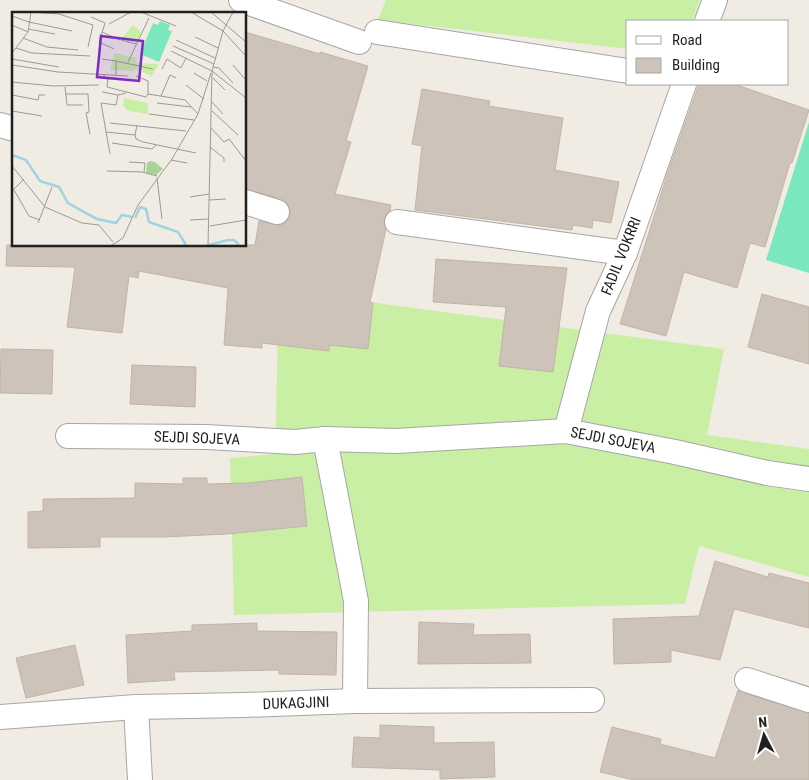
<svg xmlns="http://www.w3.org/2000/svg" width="809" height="780" viewBox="0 0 809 780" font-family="'Roboto Condensed',sans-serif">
  <rect width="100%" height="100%" fill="#f0ece4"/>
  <g fill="#c9efa5">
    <path d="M386 0H700L692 21H628V49L378 20Z"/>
    <path d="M279 290 724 349 707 435 809 449V577L699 546 685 604 234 615 230 458 275 454Z"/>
  </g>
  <path fill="#7ae7be" d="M809 122V273L766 260Z"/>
  <g fill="#cdc3b9" stroke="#c4b3a5">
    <path d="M245 32 320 54V52L368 66 346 141 351 142 335 194 391 205 390 211 386 214 384 220 386 229 370 302 373 303 368 349 329 345V351L262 343V348L224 345 228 288 139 271 138 278 129 276 122 333 67 327 75 267 6 266 7 245H255L259 221 280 225 286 222 290 217V209L287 203 282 199 245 189Z"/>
    <path d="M699 84H734L809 110 792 163H790L765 247 750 243 737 288 684 272 666 336 620 324 668 172Z"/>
    <path d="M422 89 490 101 489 106 563 118 555 170 619 182 611 223 593 220 592 228 573 225 572 230 415 210 422 146 412 144Z"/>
    <path d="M436 259 567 268 553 372 499 366 506 307 433 302Z"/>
    <path d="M762 294 809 307V364L748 347Z"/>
    <path d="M1 349 53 350 52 394 0 393Z"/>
    <path d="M132 365 196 367 195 407 130 404Z"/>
    <path d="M302 477 307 526 227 534 163 537H100V547L28 548V512L43 511V499L135 498V483L183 484V478H207V484L248 483Z"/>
    <path d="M715 561 768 577 769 573 809 583V628L734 609 720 660 671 650V662L614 664 613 619 699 616Z"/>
    <path d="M419 622 474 624 473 635 530 634 531 663 418 664Z"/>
    <path d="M257 623V631L337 632 336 675 279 674V670L174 672 175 680 128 683 126 635 192 631V625Z"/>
    <path d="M75 645 84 685 26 698 16 658Z"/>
    <path d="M738 690 743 693 809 713V780H634L600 772 612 727 661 739 660 744 715 758Z"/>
    <path d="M380 725 434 727V743L494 742 495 777 440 779V770L352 767 354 737 380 738Z"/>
  </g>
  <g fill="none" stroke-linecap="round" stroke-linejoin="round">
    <defs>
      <g id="minor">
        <path d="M241 0 359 42"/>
        <path d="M707 21 715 0"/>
        <path d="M377 32 628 71"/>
        <path d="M0 125 14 129"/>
        <path d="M245 202 277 212"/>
        <path d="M397 222 625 253"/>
        <path d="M566 431 598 311 625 253 684 84"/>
        <path d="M68 436 206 437 295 442 325 439 356 601 355 701"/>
        <path d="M325 439 396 441 566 431 675 452 767 473 809 479"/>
        <path d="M747 680 809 700"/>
        <path d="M136 707 140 780"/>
        <path d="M0 717 136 707 244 705 355 701 592 700"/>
      </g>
    </defs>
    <use href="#minor" stroke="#a6a6a6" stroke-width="26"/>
    <use href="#minor" stroke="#fff" stroke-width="24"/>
  </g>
  <g text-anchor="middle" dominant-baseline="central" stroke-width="5" stroke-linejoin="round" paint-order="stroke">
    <g font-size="15" fill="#1f1f1f" stroke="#fff">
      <text transform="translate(621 256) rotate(-68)">FADIL VOKRRI</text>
      <text transform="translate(197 438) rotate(2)">SEJDI SOJEVA</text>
      <text transform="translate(613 440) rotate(11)">SEJDI SOJEVA</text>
      <text transform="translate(296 703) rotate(-2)">DUKAGJINI</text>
    </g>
  </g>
  <g transform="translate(12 12)">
    <rect width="234" height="234" fill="#f0ece4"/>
    <path d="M121 13 129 20 124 31 109 27ZM102 41 125 46 124 51 147 52 140 64 123 57 122 59 98 58ZM112 86 136 91V102L116 99 111 93Z" fill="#c9efa5"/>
    <path d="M138 149 143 150 151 157 144 163 134 161 135 151Z" fill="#a7d495"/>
    <path d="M148 9 158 13 156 18 160 19 147 50 128 42 141 11 146 13Z" fill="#7ae7be"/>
    <path fill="none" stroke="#a0d3e2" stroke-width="2.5" d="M0 143 14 148 28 169 47 175 56 191 85 207 104 211 110 203 120 205M123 206 128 195 134 197 137 210 166 220 174 233M197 233 216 228H222L227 233"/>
    <path fill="none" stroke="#9c9a95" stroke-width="1" d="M129 0 164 14M179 0 211 19 234 44M199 0 234 30M0 4 17 10M79 5 93 11 87 30 102 37M17 10 60 19M97 12 119 0M0 13 16 20M16 17 43 22M90 20 108 28M183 25 206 36M11 26 35 35 66 38M109 28 124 32M164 28 203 46M161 34 202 52M4 36 20 41 78 44M159 39 200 59 234 86M0 41 16 20 19 0 47 2 81 13 76 35M0 47 47 55M90 47 104 49V63M104 49 141 57M116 50 137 6M0 53 46 60 116 64M221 53 233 67M201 55 207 56 221 71M150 57 155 47 169 56 174 46M182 61 195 69M92 62V66L96 67 95 75 134 85 136 82 173 88 186 102M124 64 136 69V82M201 66 213 78M0 70 41 74 87 73M174 73 192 87M53 75 55 93H71M90 80 106 83M54 82H76L77 100 74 101 78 122M0 83 26 88 27 83H33M149 84 158 63 164 66M200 90 211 102M145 91 179 95M0 99 30 104M200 99 226 123M137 102 182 108M98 111 174 119M199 116 212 130 217 127 234 149M94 120 123 123 125 113M123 123 124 127 131 130 184 141M100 131 140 137 144 133M198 135 212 146V150M98 142 89 91 104 93 106 83 114 81M159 148 175 151M117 150 133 151 132 160M0 154 33 195 70 211 87 213 101 230M95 159 130 160 145 164M145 166 150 207M2 178 17 204 28 208M0 179 12 167M178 185 197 182M197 188 214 187M178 208 197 207M26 211 40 175M198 214 234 208M100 233 111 226 126 193 160 147 186 102 199 61M196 233 200 59 211 19 221 0"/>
    <path fill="#7b2cbf" fill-opacity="0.15" stroke="#7b2cbf" stroke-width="2.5" d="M89 24 131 29 127 69 85 65Z"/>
    <rect width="234" height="234" fill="none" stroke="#1f1f1f" stroke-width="2.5"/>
  </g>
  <rect x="626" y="20" width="162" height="65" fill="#ffffff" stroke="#a5a5a5"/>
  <rect x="636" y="36" width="25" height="8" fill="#ffffff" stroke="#a5a5a5"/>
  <text x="672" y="45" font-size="15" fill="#1f1f1f">Road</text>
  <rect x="636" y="58" width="25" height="15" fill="#cdc3b9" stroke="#a5a5a5"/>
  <text x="672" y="70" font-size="15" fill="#1f1f1f">Building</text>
  <g transform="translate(764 735) rotate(354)" stroke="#ffffff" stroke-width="4" paint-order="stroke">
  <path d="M0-4L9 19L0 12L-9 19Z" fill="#1f1f1f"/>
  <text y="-8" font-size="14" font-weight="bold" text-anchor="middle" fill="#1f1f1f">N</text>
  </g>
</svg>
